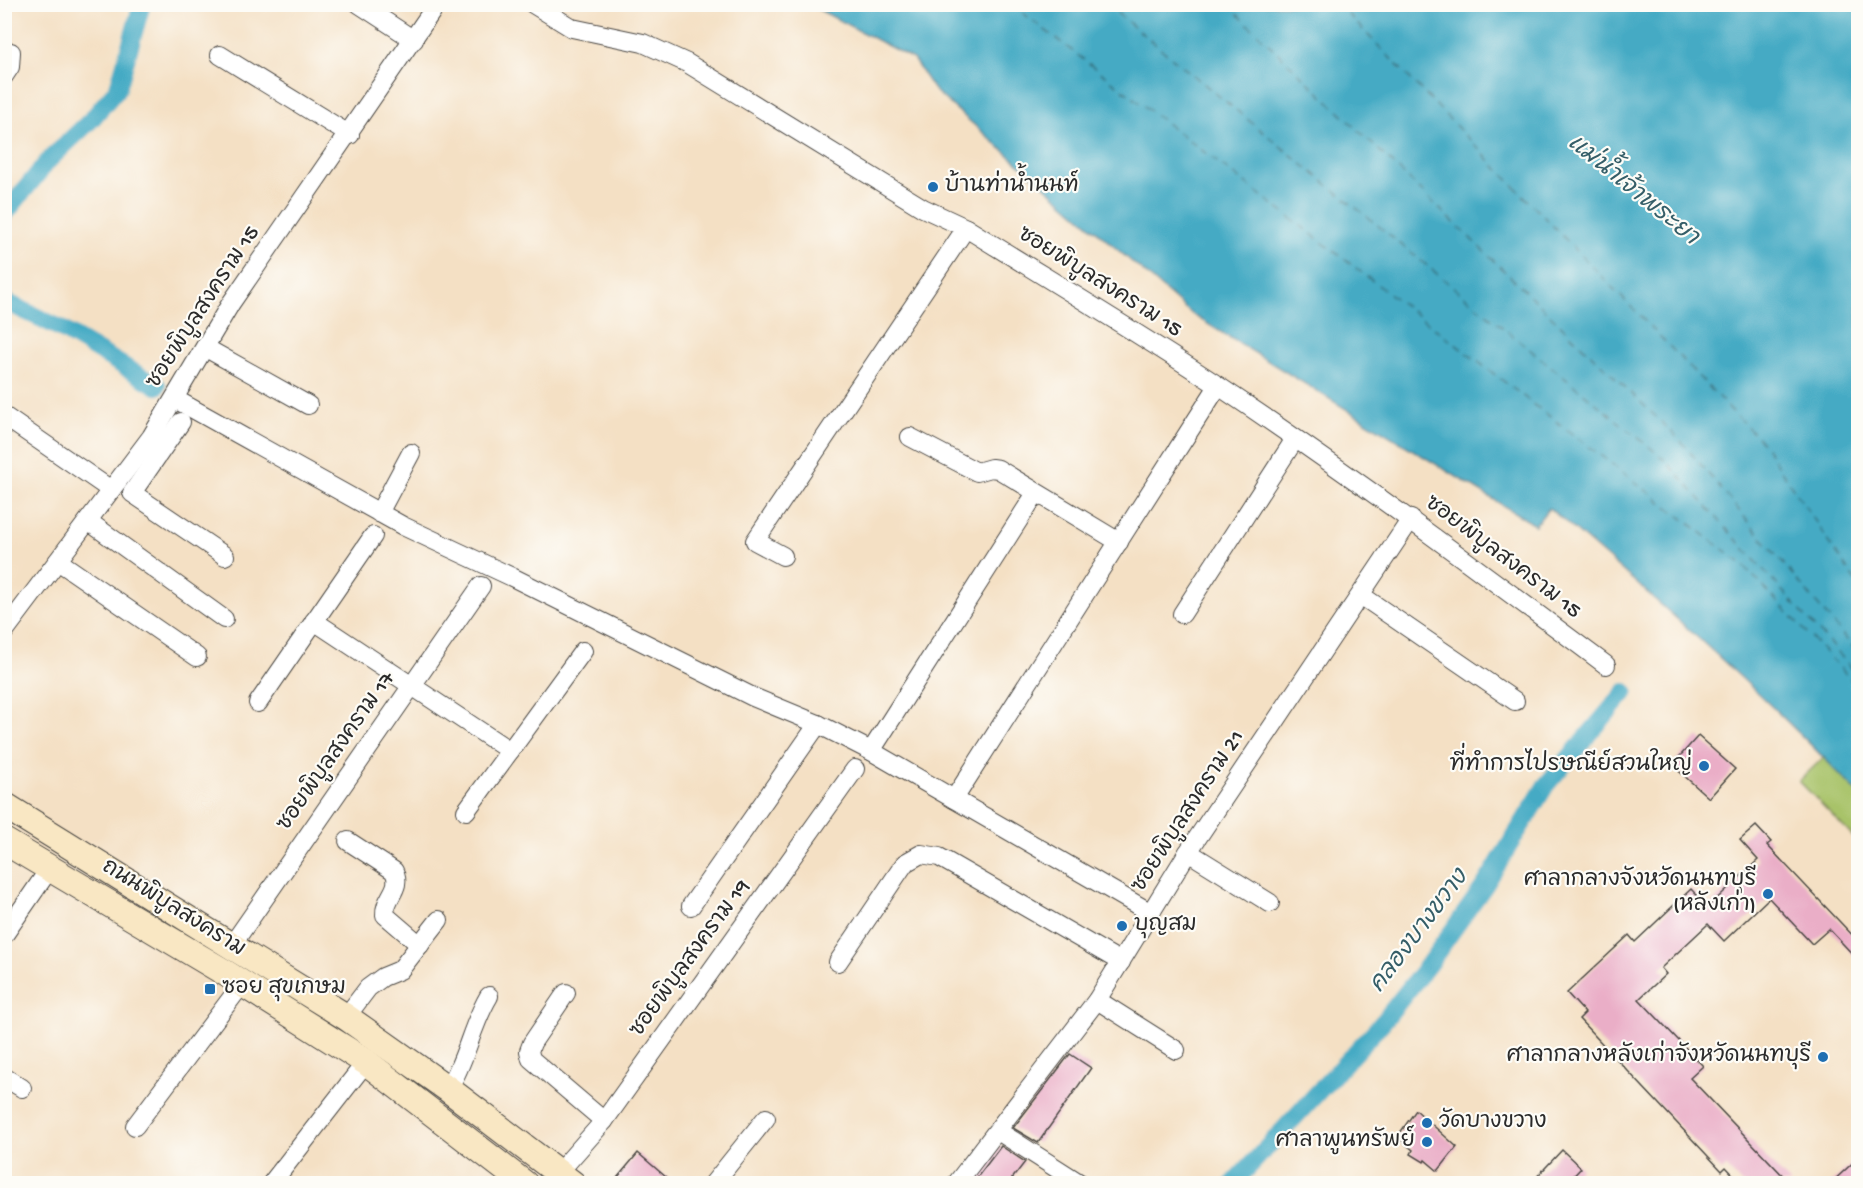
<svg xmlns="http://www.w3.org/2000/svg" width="1863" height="1188" viewBox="0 0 1863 1188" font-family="'Gochi Hand','Playpen Sans Thai',sans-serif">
  <rect width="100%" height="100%" fill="#fdfcf7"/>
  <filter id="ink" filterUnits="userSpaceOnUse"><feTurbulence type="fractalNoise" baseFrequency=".0167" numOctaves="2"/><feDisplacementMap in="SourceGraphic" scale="12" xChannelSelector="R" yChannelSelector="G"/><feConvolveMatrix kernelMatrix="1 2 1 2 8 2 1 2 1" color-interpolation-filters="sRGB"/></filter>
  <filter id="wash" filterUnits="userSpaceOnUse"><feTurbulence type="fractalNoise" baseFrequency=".008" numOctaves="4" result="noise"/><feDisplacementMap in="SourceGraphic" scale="24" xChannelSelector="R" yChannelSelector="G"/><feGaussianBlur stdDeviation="1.35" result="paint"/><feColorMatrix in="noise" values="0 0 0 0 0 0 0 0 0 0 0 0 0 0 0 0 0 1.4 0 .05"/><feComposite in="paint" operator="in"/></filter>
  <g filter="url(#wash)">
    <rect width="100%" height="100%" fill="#f4e0c4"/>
    <path fill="#a8c369" stroke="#6a774a" stroke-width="1.5" d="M1824 757 1858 793V842L1799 781Z"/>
    <path fill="#44aac4" stroke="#386a78" stroke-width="1.5" d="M810 5H1858V793C1762 692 1656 598 1549 508L1535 525 1193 315 934 90 913 59Z"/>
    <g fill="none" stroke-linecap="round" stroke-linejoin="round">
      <g stroke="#44aac4" stroke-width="18">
        <path d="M4 215 49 160 91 120 118 88 142 4"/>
        <path d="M4 301 58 327 157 386"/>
        <path d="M1233 1184 1382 1023 1428 965 1485 885 1546 785 1625 692"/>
      </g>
      <g stroke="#355e68" stroke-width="1.5" stroke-dasharray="8 6" stroke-linecap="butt">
        <path d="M1011 4 1741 563 1858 687"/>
        <path d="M1106 4 1663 458 1858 675"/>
        <path d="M1227 4 1680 440 1858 653"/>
        <path d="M1338 4 1762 442 1858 585"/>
      </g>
    </g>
    <g id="blocks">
      <g fill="#eaaec7">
        <path d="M1698 736 1735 769 1709 798 1672 765Z"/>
        <path d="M1756 826 1771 842 1767 845 1858 941V960L1829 929 1812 944 1769 898 1724 941 1708 924 1661 968 1666 974 1639 999 1703 1066 1690 1078 1791 1184H1742L1726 1167 1722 1171 1579 1019 1585 1013 1567 993 1629 935 1635 942 1691 889 1708 907 1758 860 1740 840Z"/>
        <path d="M1070 1054 1091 1068 1038 1143 1013 1128Z"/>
        <path d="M1416 1110 1457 1147 1438 1171 1425 1160 1424 1162 1411 1154 1413 1150 1397 1137Z"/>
        <path d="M1001 1146 1025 1162 1008 1184H972Z"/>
        <path d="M1562 1150 1581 1168 1566 1184H1530Z"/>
        <path d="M638 1153 674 1184H612Z"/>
        <path d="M1858 1158V1184H1830Z"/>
      </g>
    </g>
  </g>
  <g filter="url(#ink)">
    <use href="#blocks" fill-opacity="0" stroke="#494642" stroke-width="1.5"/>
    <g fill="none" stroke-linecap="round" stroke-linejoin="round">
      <defs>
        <g id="minor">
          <path d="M359 4 414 40"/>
          <path d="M533 4 572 28 643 43 687 63 923 208 966 228C1051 281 1137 332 1220 387 1352 475 1479 570 1606 665"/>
          <path d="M220 55 350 135"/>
          <path d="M4 76 10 67 11 52"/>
          <path d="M206 348 308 405"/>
          <path d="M175 399 403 526 512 577 753 697 818 724 871 751 1151 913"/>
          <path d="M4 416 111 490"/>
          <path d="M181 422 132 493 225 556"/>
          <path d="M910 437 977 472 991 468 998 469 1119 542"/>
          <path d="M379 513 411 453"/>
          <path d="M88 521 224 619"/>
          <path d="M783 556 755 541 966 228"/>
          <path d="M58 561 197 657"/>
          <path d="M1362 596 1515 701"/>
          <path d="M1182 614 1295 439"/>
          <path d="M314 621 510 751"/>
          <path d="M4 632 151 437 231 303 437 4"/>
          <path d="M258 703 373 536"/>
          <path d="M871 751 1036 493"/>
          <path d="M954 799 1218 386"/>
          <path d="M466 811 583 651"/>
          <path d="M348 841 394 871C403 889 384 897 385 915L420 945"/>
          <path d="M1188 852 1270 903"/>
          <path d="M691 906 818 724"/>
          <path d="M4 935 50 868"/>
          <path d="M232 945 481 586"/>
          <path d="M838 962 905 863 921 854 939 857 1121 962"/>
          <path d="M566 993 532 1043 529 1051 531 1059 604 1121"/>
          <path d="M1097 1000 1176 1050"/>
          <path d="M346 1017 368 988 383 977 400 970 439 920"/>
          <path d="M4 1077 22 1088"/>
          <path d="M448 1089C467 1059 471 1026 489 996"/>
          <path d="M135 1126 242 984"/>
          <path d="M998 1131 1081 1184"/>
          <path d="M559 1172 604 1121 855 769"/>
          <path d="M271 1184 366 1062"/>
          <path d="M713 1184 766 1118"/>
          <path d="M956 1184 1097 1000 1188 852 1411 519"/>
        </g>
        <g id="secondary">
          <path d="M4 805 346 1017 448 1089 573 1184"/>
          <path d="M4 841 224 972 366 1062 525 1184"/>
        </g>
      </defs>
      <use href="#minor" stroke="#494642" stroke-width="20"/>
      <use href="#secondary" stroke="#494642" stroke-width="28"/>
      <use href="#minor" stroke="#fff" stroke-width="18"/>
      <use href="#secondary" stroke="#f9e7c3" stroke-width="26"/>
    </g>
  </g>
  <g fill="#1f6fb2" stroke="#fdfcf7" stroke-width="2">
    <circle cx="933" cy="187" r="6"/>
    <circle cx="1704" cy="766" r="6"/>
    <circle cx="1768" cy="894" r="6"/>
    <circle cx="1122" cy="926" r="6"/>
    <rect x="204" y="983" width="12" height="12" rx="3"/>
    <circle cx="1823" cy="1057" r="6"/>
    <circle cx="1427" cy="1123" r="6"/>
    <circle cx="1427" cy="1142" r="6"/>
  </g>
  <g text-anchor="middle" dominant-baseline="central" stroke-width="4.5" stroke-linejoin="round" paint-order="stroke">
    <g font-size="22" fill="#2b2b2b" stroke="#fdfcf7" text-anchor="start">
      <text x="945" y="187">บ้านท่าน้ำนนท์</text>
      <text x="1692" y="766" text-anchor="end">ที่ทำการไปรษณีย์สวนใหญ่</text>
      <text x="1756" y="881" text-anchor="end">ศาลากลางจังหวัดนนทบุรี<tspan x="1756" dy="25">(หลังเก่า)</tspan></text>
      <text x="1134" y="926">บุญสม</text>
      <text x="222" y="989">ซอย สุขเกษม</text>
      <text x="1811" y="1057" text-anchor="end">ศาลากลางหลังเก่าจังหวัดนนทบุรี</text>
      <text x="1439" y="1123">วัดบางขวาง</text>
      <text x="1415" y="1142" text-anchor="end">ศาลาพูนทรัพย์</text>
    </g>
    <g font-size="22" fill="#2b2b2b" stroke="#fdfcf7">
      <text transform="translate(1099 283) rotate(32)">ซอยพิบูลสงคราม 15</text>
      <text transform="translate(204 308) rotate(-57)">ซอยพิบูลสงคราม 15</text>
      <text transform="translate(1502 558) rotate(37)">ซอยพิบูลสงคราม 15</text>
      <text transform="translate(337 752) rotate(-55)">ซอยพิบูลสงคราม 17</text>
      <text transform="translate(1189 812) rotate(-57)">ซอยพิบูลสงคราม 21</text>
      <text transform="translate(173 909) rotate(32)">ถนนพิบูลสงคราม</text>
      <text transform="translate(691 959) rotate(-54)">ซอยพิบูลสงคราม 19</text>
    </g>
    <g font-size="24" font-style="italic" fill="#355e68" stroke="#fdfcf7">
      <text transform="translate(1632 191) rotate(39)">แม่น้ำเจ้าพระยา</text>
      <text transform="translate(1420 932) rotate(-53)">คลองบางขวาง</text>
    </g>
  </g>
  <rect width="1863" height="1188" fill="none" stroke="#fdfcf7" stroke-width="24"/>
</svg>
